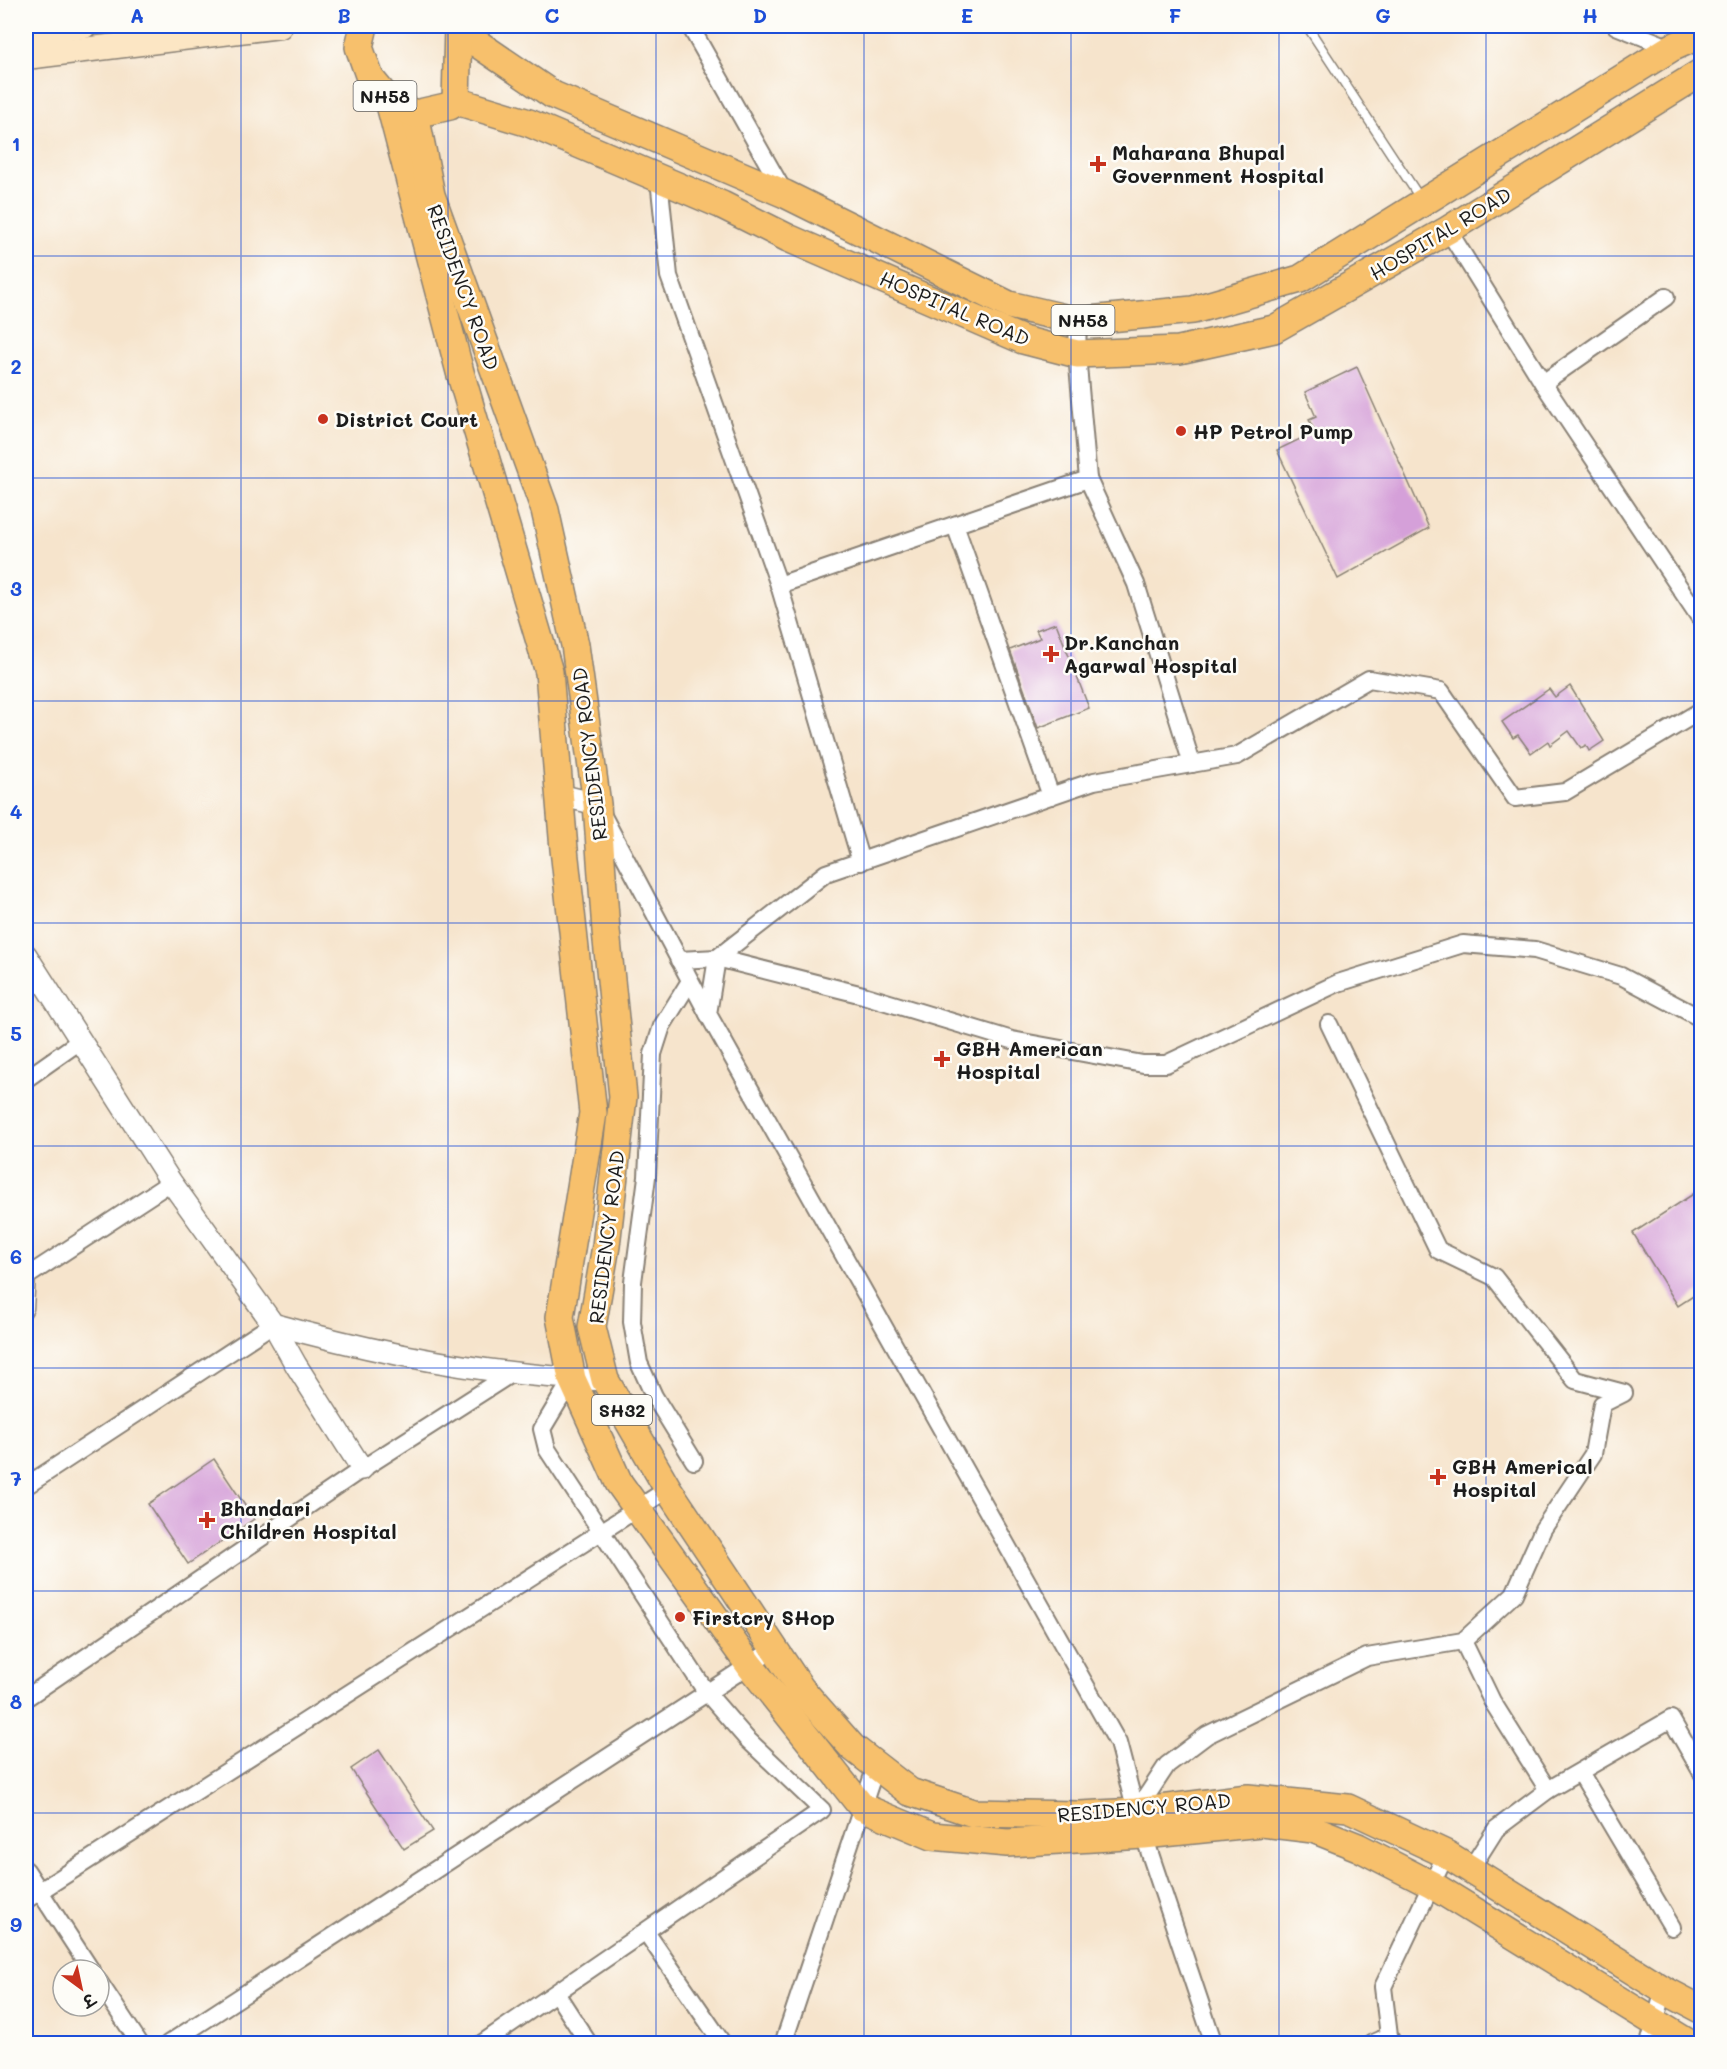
<svg xmlns="http://www.w3.org/2000/svg" width="1727" height="2069" viewBox="0 0 1727 2069" font-family="Mali,'Playpen Sans Deva',sans-serif">
  <rect width="100%" height="100%" fill="#fdfcf7"/>
  <filter id="ink" filterUnits="userSpaceOnUse"><feTurbulence type="fractalNoise" baseFrequency=".0167" numOctaves="2"/><feDisplacementMap in="SourceGraphic" scale="12" xChannelSelector="R" yChannelSelector="G"/><feConvolveMatrix kernelMatrix="1 2 1 2 8 2 1 2 1" color-interpolation-filters="sRGB"/></filter>
  <filter id="wash" filterUnits="userSpaceOnUse"><feTurbulence type="fractalNoise" baseFrequency=".008" numOctaves="4" result="noise"/><feDisplacementMap in="SourceGraphic" scale="24" xChannelSelector="R" yChannelSelector="G"/><feGaussianBlur stdDeviation="1.35" result="paint"/><feColorMatrix in="noise" values="0 0 0 0 0 0 0 0 0 0 0 0 0 0 0 0 0 1.4 0 .05"/><feComposite in="paint" operator="in"/></filter>
  <g filter="url(#wash)">
    <rect width="100%" height="100%" fill="#f6e4cc"/>
    <g id="blocks">
      <g fill="#d5a0d9">
        <path d="M1357 367 1429 528 1338 579 1277 450 1315 432 1309 420 1316 417 1305 392Z"/>
        <path d="M1056 623 1089 708 1038 728 1010 650 1040 638 1036 630Z"/>
        <path d="M1570 686 1604 741 1589 751 1586 745 1581 748 1569 731 1550 745 1548 741 1531 753 1518 735 1513 738 1502 722 1549 689 1555 697Z"/>
        <path d="M1701 1189V1291L1678 1306 1633 1233Z"/>
        <path d="M214 1459 254 1519 188 1564 148 1504Z"/>
        <path d="M379 1750 433 1831 404 1849 351 1769Z"/>
      </g>
    </g>
  </g>
  <g filter="url(#ink)">
    <use href="#blocks" fill-opacity="0" stroke="#898074" stroke-width="1.5"/>
    <g fill="none" stroke-linecap="round" stroke-linejoin="round">
      <defs>
        <g id="service">
          <path d="M1307 26 1420 198"/>
          <path d="M26 1314 29 1309 31 1273"/>
        </g>
        <g id="minor">
          <path d="M690 26 785 194"/>
          <path d="M1616 26 1671 48"/>
          <path d="M659 179 669 276 779 585"/>
          <path d="M1448 230 1543 383 1702 621"/>
          <path d="M1543 383 1666 297"/>
          <path d="M1088 479 1136 584 1192 764"/>
          <path d="M955 525 1051 796"/>
          <path d="M603 816 708 1014"/>
          <path d="M861 862 779 585 1088 479 1077 354 1078 321"/>
          <path d="M679 960 717 958 863 995 1012 1040 1143 1064H1166L1338 983 1463 944 1535 950 1621 976 1702 1019"/>
          <path d="M690 981 662 1026 653 1054 647 1177 633 1282 632 1322 639 1363 654 1396 694 1461"/>
          <path d="M26 1079 80 1041"/>
          <path d="M26 1277 171 1182"/>
          <path d="M26 1486 273 1324"/>
          <path d="M1463 1641 1492 1701 1548 1790"/>
          <path d="M26 1698 362 1469 512 1373"/>
          <path d="M1580 1772 1672 1927"/>
          <path d="M1136 1812 1167 1765 1207 1735 1367 1657 1463 1641 1514 1594 1543 1529 1593 1454 1602 1404 1624 1393 1575 1380 1494 1277 1438 1250 1329 1024"/>
          <path d="M26 1870 91 1970"/>
          <path d="M1470 1870 1496 1829 1548 1790 1671 1719 1702 1773"/>
          <path d="M26 1900 668 1489"/>
          <path d="M646 1932 723 2044"/>
          <path d="M99 1982 140 2044"/>
          <path d="M556 1993 589 2044"/>
          <path d="M168 2044 774 1649"/>
          <path d="M481 2044 822 1810 746 1738 707 1693 547 1449 542 1429 572 1379"/>
          <path d="M783 2044 876 1766"/>
          <path d="M1214 2044 1136 1812 1118 1743 708 1014 717 958 826 873 1094 781 1237 756 1369 679 1441 691 1515 798 1565 792 1702 710"/>
          <path d="M1371 2044 1389 2036"/>
          <path d="M1393 2044 1389 2036 1383 1987 1446 1854"/>
          <path d="M1649 2044 1664 1990"/>
        </g>
        <g id="tertiary">
          <path d="M559 795 597 804"/>
          <path d="M26 955 171 1182 273 1324C380 1354 493 1376 605 1380"/>
          <path d="M273 1324 296 1365 362 1469"/>
        </g>
        <g id="secondary">
          <path d="M26 34 84 26"/>
          <path d="M26 57 280 26"/>
        </g>
        <g id="primary">
          <path d="M389 101 460 372 549 672 564 849 593 1113 560 1317 572 1379 619 1483 750 1666 862 1807 932 1836 1007 1843 1144 1835 1261 1823 1313 1829 1358 1847 1432 1885 1690 2044"/>
          <path d="M415 114 431 195 545 510 575 645 597 804 606 931 623 1097 606 1246 592 1327 605 1380 668 1489 801 1689 852 1747 910 1792 973 1813 1080 1815 1136 1812 1248 1798 1348 1808 1446 1854 1664 1990 1702 2010"/>
        </g>
        <g id="trunk">
          <path d="M364 26 359 47 370 78 389 101 415 114 450 106 456 101"/>
          <path d="M459 31 553 95 785 194 1009 305 1078 321 1193 310 1300 279 1671 48 1702 34"/>
          <path d="M456 101 529 123 722 205 788 238 1023 340 1077 354 1179 350 1274 329 1448 230 1702 72"/>
          <path d="M456 101 458 26"/>
        </g>
      </defs>
      <use href="#service" stroke="#898074" stroke-width="11"/>
      <use href="#minor" stroke="#898074" stroke-width="20"/>
      <use href="#tertiary" stroke="#898074" stroke-width="24"/>
      <use href="#secondary" stroke="#898074" stroke-width="27"/>
      <use href="#primary" stroke="#898074" stroke-width="30"/>
      <use href="#trunk" stroke="#898074" stroke-width="30"/>
      <use href="#service" stroke="#fff" stroke-width="8"/>
      <use href="#minor" stroke="#fff" stroke-width="16"/>
      <use href="#tertiary" stroke="#fff" stroke-width="21"/>
      <use href="#secondary" stroke="#fce6c4" stroke-width="24"/>
      <use href="#primary" stroke="#f7c06c" stroke-width="27"/>
      <use href="#trunk" stroke="#f7c06c" stroke-width="27"/>
    </g>
  </g>
  <path fill="none" stroke="#1d4ed8" stroke-width="1.5" stroke-opacity="0.55" d="M241 26V2044M448 26V2044M656 26V2044M864 26V2044M1071 26V2044M1279 26V2044M1486 26V2044M26 256H1702M26 478H1702M26 701H1702M26 923H1702M26 1146H1702M26 1368H1702M26 1591H1702M26 1813H1702"/>
  <g fill="#c8321e" stroke="#fdfcf7" stroke-width="2">
    <path d="M1095 155h6v6h6v6h-6v6h-6v-6h-6v-6h6z"/>
    <circle cx="323" cy="419" r="6"/>
    <circle cx="1181" cy="431" r="6"/>
    <path d="M1048 645h6v6h6v6h-6v6h-6v-6h-6v-6h6z"/>
    <path d="M939 1050h6v6h6v6h-6v6h-6v-6h-6v-6h6z"/>
    <path d="M1435 1468h6v6h6v6h-6v6h-6v-6h-6v-6h6z"/>
    <path d="M204 1511h6v6h6v6h-6v6h-6v-6h-6v-6h6z"/>
    <circle cx="680" cy="1617" r="6"/>
  </g>
  <g text-anchor="middle" dominant-baseline="central" stroke-width="5" stroke-linejoin="round" paint-order="stroke">
    <g fill="#fdfcf7" stroke="#605f5e" stroke-width="1.5">
      <rect x="353.5" y="81" width="63" height="30" rx="4.5"/>
      <rect x="1051.5" y="305" width="63" height="30" rx="4.5"/>
      <rect x="592" y="1395" width="60" height="30" rx="4.5"/>
    </g>
    <g font-size="18" font-weight="bold" fill="#1c1c1c">
      <text x="385" y="96">NH58</text>
      <text x="1083" y="320">NH58</text>
      <text x="622" y="1410">SH32</text>
    </g>
    <g font-size="20" font-weight="bold" fill="#1c1c1c" stroke="#fdfcf7" text-anchor="start">
      <text x="1112" y="152">Maharana Bhupal<tspan x="1112" dy="23">Government Hospital</tspan></text>
      <text x="335" y="419">District Court</text>
      <text x="1193" y="431">HP Petrol Pump</text>
      <text x="1064" y="642">Dr.Kanchan<tspan x="1064" dy="23">Agarwal Hospital</tspan></text>
      <text x="956" y="1048">GBH American<tspan x="956" dy="23">Hospital</tspan></text>
      <text x="1452" y="1466">GBH Americal<tspan x="1452" dy="23">Hospital</tspan></text>
      <text x="220" y="1508">Bhandari<tspan x="220" dy="23">Children Hospital</tspan></text>
      <text x="692" y="1617">Firstcry SHop</text>
    </g>
    <g font-size="20" fill="#1c1c1c" stroke="#fdfcf7">
      <text transform="translate(1440 233) rotate(-31)">HOSPITAL ROAD</text>
      <text transform="translate(464 287) rotate(70)">RESIDENCY ROAD</text>
      <text transform="translate(955 308) rotate(23)">HOSPITAL ROAD</text>
      <text transform="translate(589 754) rotate(-97)">RESIDENCY ROAD</text>
      <text transform="translate(606 1237) rotate(-83)">RESIDENCY ROAD</text>
      <text transform="translate(1144 1807) rotate(-5)">RESIDENCY ROAD</text>
    </g>
  </g>
  <rect width="1727" height="2069" fill="none" stroke="#fdfcf7" stroke-width="66"/>
  <g transform="translate(81 1988) rotate(147)"><circle r="28" fill="#fdfcf7" stroke="#a3a29f" stroke-width="1.5"/>
  <path d="M0-4.5L10 22L0 15L-10 22Z" fill="#c8321e"/>
  <text y="-9" font-size="16" font-weight="bold" text-anchor="middle" fill="#1c1c1c">उ</text>
  </g>
  <rect x="33" y="33" width="1661" height="2003" fill="none" stroke="#1d4ed8" stroke-width="2"/>
  <g font-size="20" text-anchor="middle" font-weight="bold" fill="#1d4ed8">
    <text x="137" y="23">A</text>
    <text x="344" y="23">B</text>
    <text x="552" y="23">C</text>
    <text x="760" y="23">D</text>
    <text x="967" y="23">E</text>
    <text x="1175" y="23">F</text>
    <text x="1383" y="23">G</text>
    <text x="1590" y="23">H</text>
    <text x="16" y="151">1</text>
    <text x="16" y="374">2</text>
    <text x="16" y="596">3</text>
    <text x="16" y="819">4</text>
    <text x="16" y="1041">5</text>
    <text x="16" y="1264">6</text>
    <text x="16" y="1486">7</text>
    <text x="16" y="1709">8</text>
    <text x="16" y="1932">9</text>
  </g>
</svg>
